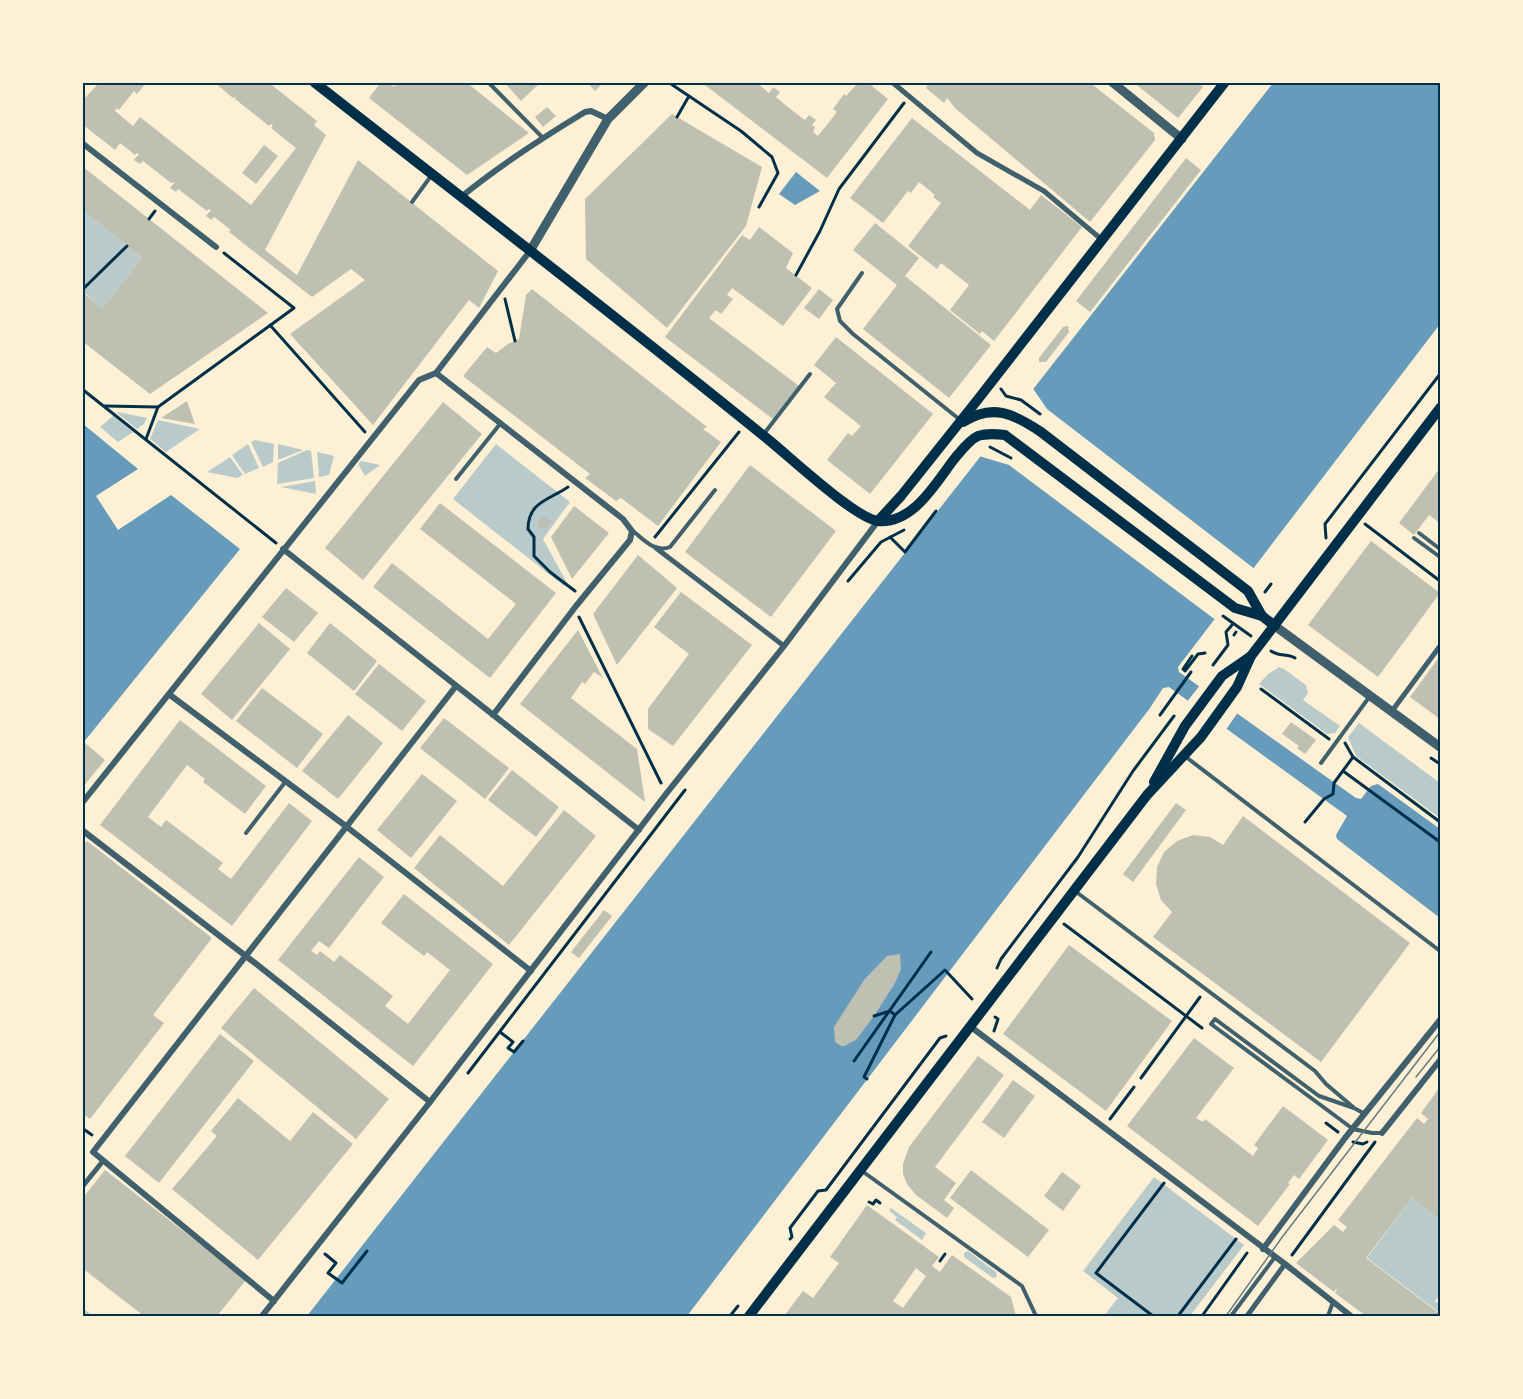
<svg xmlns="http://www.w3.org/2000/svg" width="1523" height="1399" viewBox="0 0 1523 1399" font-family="Helvetica,sans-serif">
  <rect width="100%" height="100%" fill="#fdf0d5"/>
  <g fill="#b9caca">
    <path d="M82 210 142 258 102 308 83 292Z"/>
    <path d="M117 413 118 412 147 418 144 424 137 429Z"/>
    <path d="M113 416 133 432 118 442 100 427Z"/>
    <path d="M158 420 200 429 166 452 150 439Z"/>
    <path d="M255 440 274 444 273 462 263 467 251 442Z"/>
    <path d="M248 444 259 468 245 474 232 455Z"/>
    <path d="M278 444 303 450 278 460Z"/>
    <path d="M496 444 570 502 543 539 567 583 564 586 453 499Z"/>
    <path d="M307 450 311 451 314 478 277 484 278 463Z"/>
    <path d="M317 452 334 456 329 475 319 477Z"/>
    <path d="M230 457 243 475 237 478 207 472Z"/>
    <path d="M361 461 380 465 365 476 358 464Z"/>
    <path d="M315 481 316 494 281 487Z"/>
    <path d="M1279 667 1284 669 1306 685 1308 693 1303 700 1340 726 1335 733 1327 734 1259 684 1268 674Z"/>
    <path d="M1359 723 1440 783V818L1356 756 1348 737Z"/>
    <path d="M1154 1177 1244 1245 1190 1316H1104L1118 1298 1083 1271Z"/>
    <path d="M1412 1198 1440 1220V1294L1435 1301 1440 1305V1313L1367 1258Z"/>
    <path d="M891 1208 926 1233 922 1240 895 1220 897 1217 889 1211Z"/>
    <path d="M968 1251 996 1272 997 1277 993 1278 964 1257V1253Z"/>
  </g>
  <g fill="#669bbc">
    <path d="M1273 83H1440V324L1178 667 1179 672 1356 798 1361 799 1371 786 1378 784 1440 829V918L1337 839 1336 835 1347 816 1169 687 1163 688 1150 708 687 1316H307Z"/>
    <path d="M796 172 820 191 795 205 779 194Z"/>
    <path d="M83 424 138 469 96 496 118 530 171 495 240 549 83 743Z"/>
  </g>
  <g fill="#fdf0d5">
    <path d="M1032 387 1047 409 1256 570 1217 621 1009 465 979 456Z"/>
    <path d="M1201 684 1239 711 1225 731 1186 703Z"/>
  </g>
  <g fill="#bec0b2" fill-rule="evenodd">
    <path d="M100 82H147L137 94 134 91 119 110 117 108 115 111 133 126 140 117 251 205 296 148 271 128 273 125 271 124 269 126 235 99 236 97 233 98 214 82H268L317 121 314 125 326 135 265 250 297 275 358 160 498 271 479 308 469 300 373 425 290 334 365 280 351 269 312 297 229 232 231 230 214 217 211 220 206 216 211 210 209 209 207 211 178 189 176 192 170 188 175 182 171 183 143 161 140 164 134 160 139 154 137 153 135 155 120 143 115 150 82 124V101Z"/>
    <path d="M381 82H389L394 87 397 82H466L529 133 467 175 369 98Z"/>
    <path d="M504 82H541L521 101Z"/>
    <path d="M587 82H604L595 91Z"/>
    <path d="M701 82H756L769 93 773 87 780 92 776 97 789 108 805 120 809 115 816 120 812 125 815 127 813 132 818 136 837 112 833 109 844 94 846 96 859 82H867L888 99 827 178Z"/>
    <path d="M929 82H1089L1154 133 1155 140 1090 222 956 109 947 98 944 103 926 88Z"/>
    <path d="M1133 82H1203L1201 85 1203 87 1178 118Z"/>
    <path d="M547 107 556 116 543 127 535 117Z"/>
    <path d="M672 114 762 167 746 226 667 328 586 259 585 199Z"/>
    <path d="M912 118 1030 210 1041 195 1082 227 994 341 982 331 980 334 950 310 969 285 941 263 937 269 908 246 941 203 933 197 935 195 919 182 911 193 908 191 883 223 850 198Z"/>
    <path d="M264 145 278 156 256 184 242 173Z"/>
    <path d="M1186 158 1201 170 1090 312 1076 301Z"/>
    <path d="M82 166 268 313 150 394 82 341V292L102 308 142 258 82 210Z"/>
    <path d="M875 223 919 258 905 276 991 345 949 398 863 329 897 285 853 250Z"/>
    <path d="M759 227 793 253 786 268 812 288 783 326 732 288 727 295 733 299 721 314 716 310 709 318 799 386 773 419 665 337 742 235 750 240Z"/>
    <path d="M532 289 707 427 703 429 721 442 658 526 621 498 616 501 585 478 590 474 463 376 487 347 496 353 508 344 519 339 526 295Z"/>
    <path d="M819 289 833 300 819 319 804 308Z"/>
    <path d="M1068 326 1069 332 1046 362H1039V358L1063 327Z"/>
    <path d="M836 337 933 414 870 494 827 460 848 433 852 436 861 426 824 397 836 383 814 365Z"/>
    <path d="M187 401 195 424 161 418Z"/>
    <path d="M443 402 482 434 363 580 325 548Z"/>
    <path d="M750 465 836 531 771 617 685 552Z"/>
    <path d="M1440 468V523L1429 515 1414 535 1399 523Z"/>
    <path d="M440 503 556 593 490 678 373 587 392 563 488 639 516 604 420 529Z"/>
    <path d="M574 506 609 533 572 579 551 537Z"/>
    <circle cx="544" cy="523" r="5.5"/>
    <path d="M1371 541 1440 593 1378 677 1308 625Z"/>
    <path d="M638 555 677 588 617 665 593 614Z"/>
    <path d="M286 588 318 613 294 642 262 617Z"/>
    <path d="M681 592 752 645 673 746 648 729V709L689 654 654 627Z"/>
    <path d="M259 623 290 649 232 720 201 694Z"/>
    <path d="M330 623 377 661 354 691 307 653Z"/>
    <path d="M578 630 603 678 594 672 585 684 582 682 571 698 637 749 645 802 520 704Z"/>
    <path d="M1440 656V719L1410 697Z"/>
    <path d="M379 664 426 701 402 731 355 694Z"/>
    <path d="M262 688 323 734 297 768 236 721Z"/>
    <path d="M348 715 383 743 338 799 302 771Z"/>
    <path d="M444 718 509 768 485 799 420 748Z"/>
    <path d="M180 720 266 786 245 814 203 782 205 779 187 765 148 817 161 827 166 820 223 863 218 869 231 879 289 803 312 821 232 926 100 825Z"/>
    <path d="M1291 722 1316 740 1305 754 1297 748 1299 746 1282 734Z"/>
    <path d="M84 742 105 760 82 788V744Z"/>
    <path d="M512 770 559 807 536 837 488 800Z"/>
    <path d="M422 774 457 801 411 858 377 830Z"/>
    <path d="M1176 803 1186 810 1133 882 1123 874Z"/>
    <path d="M564 810 596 836 509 945 414 868 440 835 503 886Z"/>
    <path d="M1243 816 1410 943 1321 1062 1153 937 1172 912 1161 900 1156 884 1157 867 1164 852 1177 841 1193 835 1210 837 1223 845Z"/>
    <path d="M87 841 212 938 153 1015 164 1023 90 1119 82 1113V847Z"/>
    <path d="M359 857 384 877 329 948 319 941 311 951 317 955 320 951 334 962 340 955 393 996 385 1006 408 1024 450 970 427 952 424 956 381 923 404 894 493 964 413 1066 278 960Z"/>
    <path d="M604 910 612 916 579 958 571 952Z"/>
    <path d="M1069 945 1172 1021 1106 1111 1003 1034Z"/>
    <path d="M900 954 901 969 895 983 874 1016 856 1040 844 1046H841L835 1042 834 1027 864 980 887 956Z"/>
    <path d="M254 988 389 1099 356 1139 221 1028Z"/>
    <path d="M220 1034 254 1061 159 1183 125 1156Z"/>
    <path d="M1194 1038 1234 1068 1196 1118 1203 1122 1205 1119 1253 1156 1258 1148 1254 1145 1283 1106 1328 1140 1299 1179 1294 1175 1288 1183 1290 1184 1258 1226 1127 1126Z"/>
    <path d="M978 1056 1004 1075 935 1167 956 1183 944 1200 954 1208 947 1218 916 1195 907 1184 903 1174V1164L909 1147Z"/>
    <path d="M1013 1080 1035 1096 1004 1138 982 1122Z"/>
    <path d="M1440 1087V1160L1438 1163 1440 1165V1220L1412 1198 1366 1258 1440 1314V1316H1366L1335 1293 1337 1290 1336 1289 1334 1292 1296 1263 1334 1225 1343 1232 1347 1227 1338 1220 1417 1118 1424 1124 1428 1119 1421 1113Z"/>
    <path d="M238 1098 290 1141 313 1112 353 1144 258 1260 172 1189 217 1136 211 1131Z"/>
    <path d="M105 1170 246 1280 217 1316H144L82 1268V1199Z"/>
    <path d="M971 1170 1049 1230 1028 1257 950 1198Z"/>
    <path d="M1062 1172 1081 1186 1063 1211 1044 1196Z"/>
    <path d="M867 1205 939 1257 932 1266 940 1272 952 1255 1011 1297 1016 1316H784L803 1291 813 1298 839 1263 830 1257ZM916 1268 926 1276 903 1308 893 1301Z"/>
    <path d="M82 1308 93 1316H82Z"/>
  </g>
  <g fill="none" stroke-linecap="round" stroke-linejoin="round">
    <g stroke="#003049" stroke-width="3">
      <path d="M668 82 741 131 772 157 778 173 759 207"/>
      <path d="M677 117 689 96"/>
      <path d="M149 219 155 211"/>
      <path d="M796 275 820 231 839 189 904 103"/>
      <path d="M82 290 127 246"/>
      <path d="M505 299 515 341"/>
      <path d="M270 325 365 432"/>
      <path d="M82 389 276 543"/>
      <path d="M1001 389 1006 396 1021 400 1040 414"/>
      <path d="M105 406 158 407 294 308 224 253"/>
      <path d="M146 439 158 407"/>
      <path d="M990 447 1011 458"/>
      <path d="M568 487C549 500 528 502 528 529L534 537V556L550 572 575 591"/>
      <path d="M1365 524 1440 581"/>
      <path d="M655 537 739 432"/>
      <path d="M890 537 905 552 936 511"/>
      <path d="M1326 538 1325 524 1440 374"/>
      <path d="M848 581 881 542 904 530"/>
      <path d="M1265 592 1271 584"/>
      <path d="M1223 616 1251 636"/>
      <path d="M579 617 661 783"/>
      <path d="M1234 635 1236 632"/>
      <path d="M1271 651C1279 657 1288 653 1295 658"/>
      <path d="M1192 656 1183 669 1185 671 1198 654 1205 653"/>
      <path d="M1213 665 1228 645 1226 632 1232 625"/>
      <path d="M1261 689 1329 739"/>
      <path d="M1160 715 1191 672"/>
      <path d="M1353 757 1440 822"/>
      <path d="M1431 758 1440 764"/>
      <path d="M1343 771 1440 842"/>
      <path d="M1305 822 1324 799 1333 794 1334 783 1353 757 1345 743"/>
      <path d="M1064 924 1202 1028"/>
      <path d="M997 968 1001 959 1078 857 1133 771 1174 716"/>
      <path d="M874 1016 890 1011 895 1015"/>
      <path d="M994 1031 998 1019 995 1017"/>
      <path d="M500 1032 513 1042 508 1048 514 1052 523 1041"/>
      <path d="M854 1061 931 952"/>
      <path d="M468 1073 685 790"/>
      <path d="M1141 1078 1200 997"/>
      <path d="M867 1079 864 1077 895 1015 945 970 972 999"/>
      <path d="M1110 1119 1134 1087"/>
      <path d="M1326 1123 1338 1132"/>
      <path d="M82 1128 92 1135"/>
      <path d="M1353 1142 1363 1144 1367 1142"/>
      <path d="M869 1202 873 1204 876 1200 880 1203"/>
      <path d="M790 1239 792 1237 790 1228 818 1191 826 1190 940 1038 946 1036"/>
      <path d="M325 1254 336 1263 328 1273 342 1283 367 1251"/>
      <path d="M1292 1255 1375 1142"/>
      <path d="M940 1261 945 1254"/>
      <path d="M730 1316 738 1306"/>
      <path d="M1153 1316 1096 1273 1164 1183"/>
      <path d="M1178 1316 1236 1239"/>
      <path d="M1202 1316 1247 1253"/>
    </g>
    <g stroke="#3f606c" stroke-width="4">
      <path d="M488 82 543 138"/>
      <path d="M412 202 431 176"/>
      <path d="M862 273 837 309 840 321 853 334 959 419"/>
      <path d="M763 435 810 374"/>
      <path d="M456 479 500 424"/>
      <path d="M633 531C644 540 655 553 670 547L715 490"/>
      <path d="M1419 533 1440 549"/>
      <path d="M1414 538 1440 557"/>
      <path d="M1186 757 1440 951"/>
      <path d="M1321 763 1370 696"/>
      <path d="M246 833 286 781"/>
      <path d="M1075 891 1315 1071 1326 1084 1353 1107"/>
      <path d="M1365 1114 1354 1108 1319 1096 1215 1019 1211 1024 1353 1129 1372 1133H1382"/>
      <path d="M862 1171 1022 1286 1036 1316"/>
      <path d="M1231 1316 1275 1257"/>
      <path d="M1328 1316 1333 1302"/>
    </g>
    <g stroke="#3f606c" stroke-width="5">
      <path d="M892 82 977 153 1044 191 1101 239"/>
      <path d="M656 548 784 646"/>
      <path d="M1392 711 1440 646"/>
      <path d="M82 1187 103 1161"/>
      <path d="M1247 1316 1285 1264"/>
    </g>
    <g stroke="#3f606c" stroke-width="6">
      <path d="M82 143 216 247"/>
      <path d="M461 197C500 165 542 138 585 112L591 111 608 119"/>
      <path d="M436 373 623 519 632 531 630 540 576 606 493 715"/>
      <path d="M283 549 639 830"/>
      <path d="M170 695 347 827 531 971"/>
      <path d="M82 803 419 380 436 373 530 251"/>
      <path d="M82 830 255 963 430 1102"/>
      <path d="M971 1027 1285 1264 1351 1316"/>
      <path d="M1382 1133 1440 1060"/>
      <path d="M1263 1249 1345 1138 1440 1020"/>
      <path d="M274 1301 93 1152 456 686"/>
      <path d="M262 1316 430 1102 666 794 784 646 878 521"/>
    </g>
    <g stroke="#3f606c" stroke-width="9">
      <path d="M1112 82 1182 139"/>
      <path d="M530 251 608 119 645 82"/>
      <path d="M1275 626 1440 747"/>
    </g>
    <g stroke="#003049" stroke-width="10">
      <path d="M314 82C466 201 620 319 770 441 791 458 855 518 878 521 914 524 936 482 955 458 961 451 969 440 978 436 987 433 996 434 1005 435L1235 608 1262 616 1275 626"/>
      <path d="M963 422C993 403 1014 414 1041 432L1248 591 1262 616"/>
      <path d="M878 521 901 496 979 398 1225 82"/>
      <path d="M1154 782 1185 726 1222 676 1251 656"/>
      <path d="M749 1316 1147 795 1201 737 1237 687 1251 656 1440 408"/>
    </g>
    <g stroke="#657d81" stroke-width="1.5">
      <path d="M1416 1077 1440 1047"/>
      <path d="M1226 1316 1283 1236 1440 1032"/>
    </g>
  </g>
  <rect width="1523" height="1399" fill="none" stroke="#fdf0d5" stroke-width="168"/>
  <rect x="84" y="84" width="1355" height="1231" fill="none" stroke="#003049" stroke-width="2"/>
</svg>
